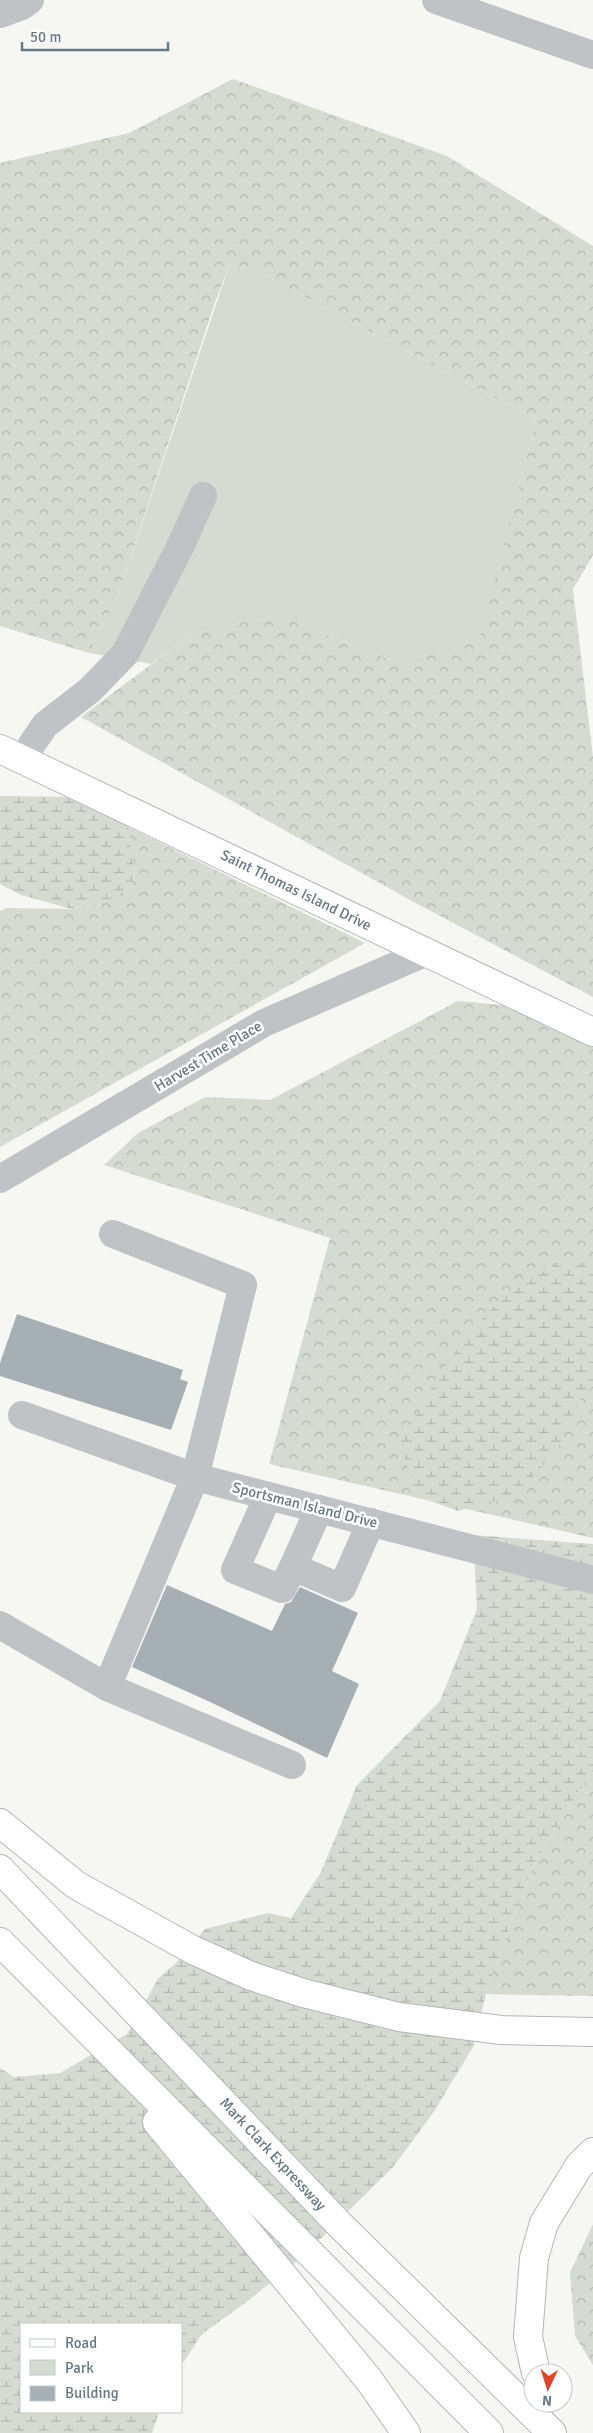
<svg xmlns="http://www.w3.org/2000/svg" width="593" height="2433" viewBox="0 0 593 2433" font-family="Signika,sans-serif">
  <defs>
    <pattern id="forest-crowns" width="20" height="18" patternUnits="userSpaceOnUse" patternTransform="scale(1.25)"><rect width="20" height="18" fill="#d6dbd2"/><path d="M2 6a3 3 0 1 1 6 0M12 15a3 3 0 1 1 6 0" fill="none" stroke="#b1b6b0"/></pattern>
    <pattern id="wetland-marsh" width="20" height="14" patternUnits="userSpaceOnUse" patternTransform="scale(1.25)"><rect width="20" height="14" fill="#d6dbd2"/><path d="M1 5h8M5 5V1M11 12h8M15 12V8" fill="none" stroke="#b1b6b0"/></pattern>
  </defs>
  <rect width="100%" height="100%" fill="#f6f6f3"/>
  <path fill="#d6dbd2" d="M229 266 251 268 536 420 480 640 398 663 278 615 193 633 151 664 89 653 117 598Z"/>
  <g fill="url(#forest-crowns)">
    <path d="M233 79 447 156 593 246V555L573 589 593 757V997L412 901 81 717 193 633 278 615 398 663 479 640 536 420 251 268 229 266 214 305 117 598 89 653 0 626V163L129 133Z"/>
    <path d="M128 827 365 943 0 1147V911L6 908 72 909 116 898 135 878Z"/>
    <path d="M458 1001 524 1007 593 1044V1538L269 1464 330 1238 104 1165 138 1133 205 1097 270 1100Z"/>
    <path d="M593 1769V1996L486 1994 515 1912 536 1860Z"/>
    <path d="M593 2224V2365L575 2336 570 2273Z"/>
  </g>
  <g fill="url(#wetland-marsh)">
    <path d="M0 796 78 797 127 818 135 878 116 898 72 909 21 895 0 884Z"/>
    <path d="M567 1259 593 1268V1386L580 1400 555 1453 515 1496 458 1511 416 1496 400 1441C432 1387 463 1328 514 1289 529 1277 550 1269 567 1259Z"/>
    <path d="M473 1535 593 1544V1769L536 1860 515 1912 486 1994 473 2047 433 2113 393 2167 303 2256 249 2300 202 2334 181 2366V2324H21V2412H159L152 2433H0V2068L14 2077 60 2073 127 2034 158 1979 177 1962 205 1929 268 1913 291 1918 321 1872 357 1785 440 1701 477 1609Z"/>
  </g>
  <g fill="#a5afb4">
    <path d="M17 1314 183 1370 180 1379 188 1382 171 1430 0 1376V1363Z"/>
    <path d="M167 1585 272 1631 285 1604 291 1602 300 1587 358 1613 332 1671 359 1684 327 1758 208 1701 132 1667Z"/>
  </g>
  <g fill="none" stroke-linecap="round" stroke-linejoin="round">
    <defs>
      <path id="major" d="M0 749 593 1032"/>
      <g id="highway">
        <path d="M0 1823 76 1885 193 1950 251 1976 303 1993 399 2017 501 2030 593 2032"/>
        <path d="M0 1869 339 2224 552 2433"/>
        <path d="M0 1942 489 2433"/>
        <path d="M157 2122 369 2380 406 2433"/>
        <path d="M536 2373 528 2337 534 2258 544 2223 579 2166 593 2152"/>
      </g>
    </defs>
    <use href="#major" stroke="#b2b7ba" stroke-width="30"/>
    <use href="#highway" stroke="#b2b6b9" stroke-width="30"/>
    <g stroke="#bfc3c6" stroke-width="28">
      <path d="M436 0 593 55"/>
      <path d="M0 14 22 6 30 0"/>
      <path d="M22 759 45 725 90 690 125 654 180 547 203 496"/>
      <path d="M0 1179 264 1023 427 952"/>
      <path d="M22 1415 195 1477 593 1580"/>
      <path d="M268 1496 235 1570 282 1589 293 1567 342 1588 371 1522"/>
      <path d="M293 1567 319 1509"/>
      <path d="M0 1625 107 1687 195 1477 243 1285 113 1234"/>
      <path d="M107 1687 292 1765"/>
    </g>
    <use href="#major" stroke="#fff" stroke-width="28"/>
    <use href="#highway" stroke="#fff" stroke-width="28"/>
  </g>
  <g text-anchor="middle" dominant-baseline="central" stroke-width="5" stroke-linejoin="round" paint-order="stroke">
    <g font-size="15" fill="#657883" stroke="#fff">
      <text transform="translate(296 890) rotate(26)">Saint Thomas Island Drive</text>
      <text transform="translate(208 1056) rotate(-31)">Harvest Time Place</text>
      <text transform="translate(305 1505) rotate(14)">Sportsman Island Drive</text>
      <text transform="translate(273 2154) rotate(47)">Mark Clark Expressway</text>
    </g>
  </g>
  <rect x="20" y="2323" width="162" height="90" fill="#ffffff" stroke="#c1c9cd"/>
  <rect x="30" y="2339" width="25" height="8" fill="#ffffff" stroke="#c1c9cd"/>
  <text x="65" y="2348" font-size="15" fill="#657883">Road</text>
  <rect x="30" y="2360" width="25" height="15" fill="#d6dbd2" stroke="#c1c9cd"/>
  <text x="65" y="2373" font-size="15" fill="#657883">Park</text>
  <rect x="30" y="2386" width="25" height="15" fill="#a5afb4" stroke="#c1c9cd"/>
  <text x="65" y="2398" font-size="15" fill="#657883">Building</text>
  <g transform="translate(548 2388) rotate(184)"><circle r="24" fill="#ffffff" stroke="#c1c9cd"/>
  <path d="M0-4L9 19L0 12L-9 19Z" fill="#df4529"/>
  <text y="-8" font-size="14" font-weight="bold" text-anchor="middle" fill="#657883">N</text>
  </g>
  <path d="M22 42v8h146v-8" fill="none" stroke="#657883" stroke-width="2.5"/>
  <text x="30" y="42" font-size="15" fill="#657883" stroke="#ffffff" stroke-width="4" paint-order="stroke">50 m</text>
</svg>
